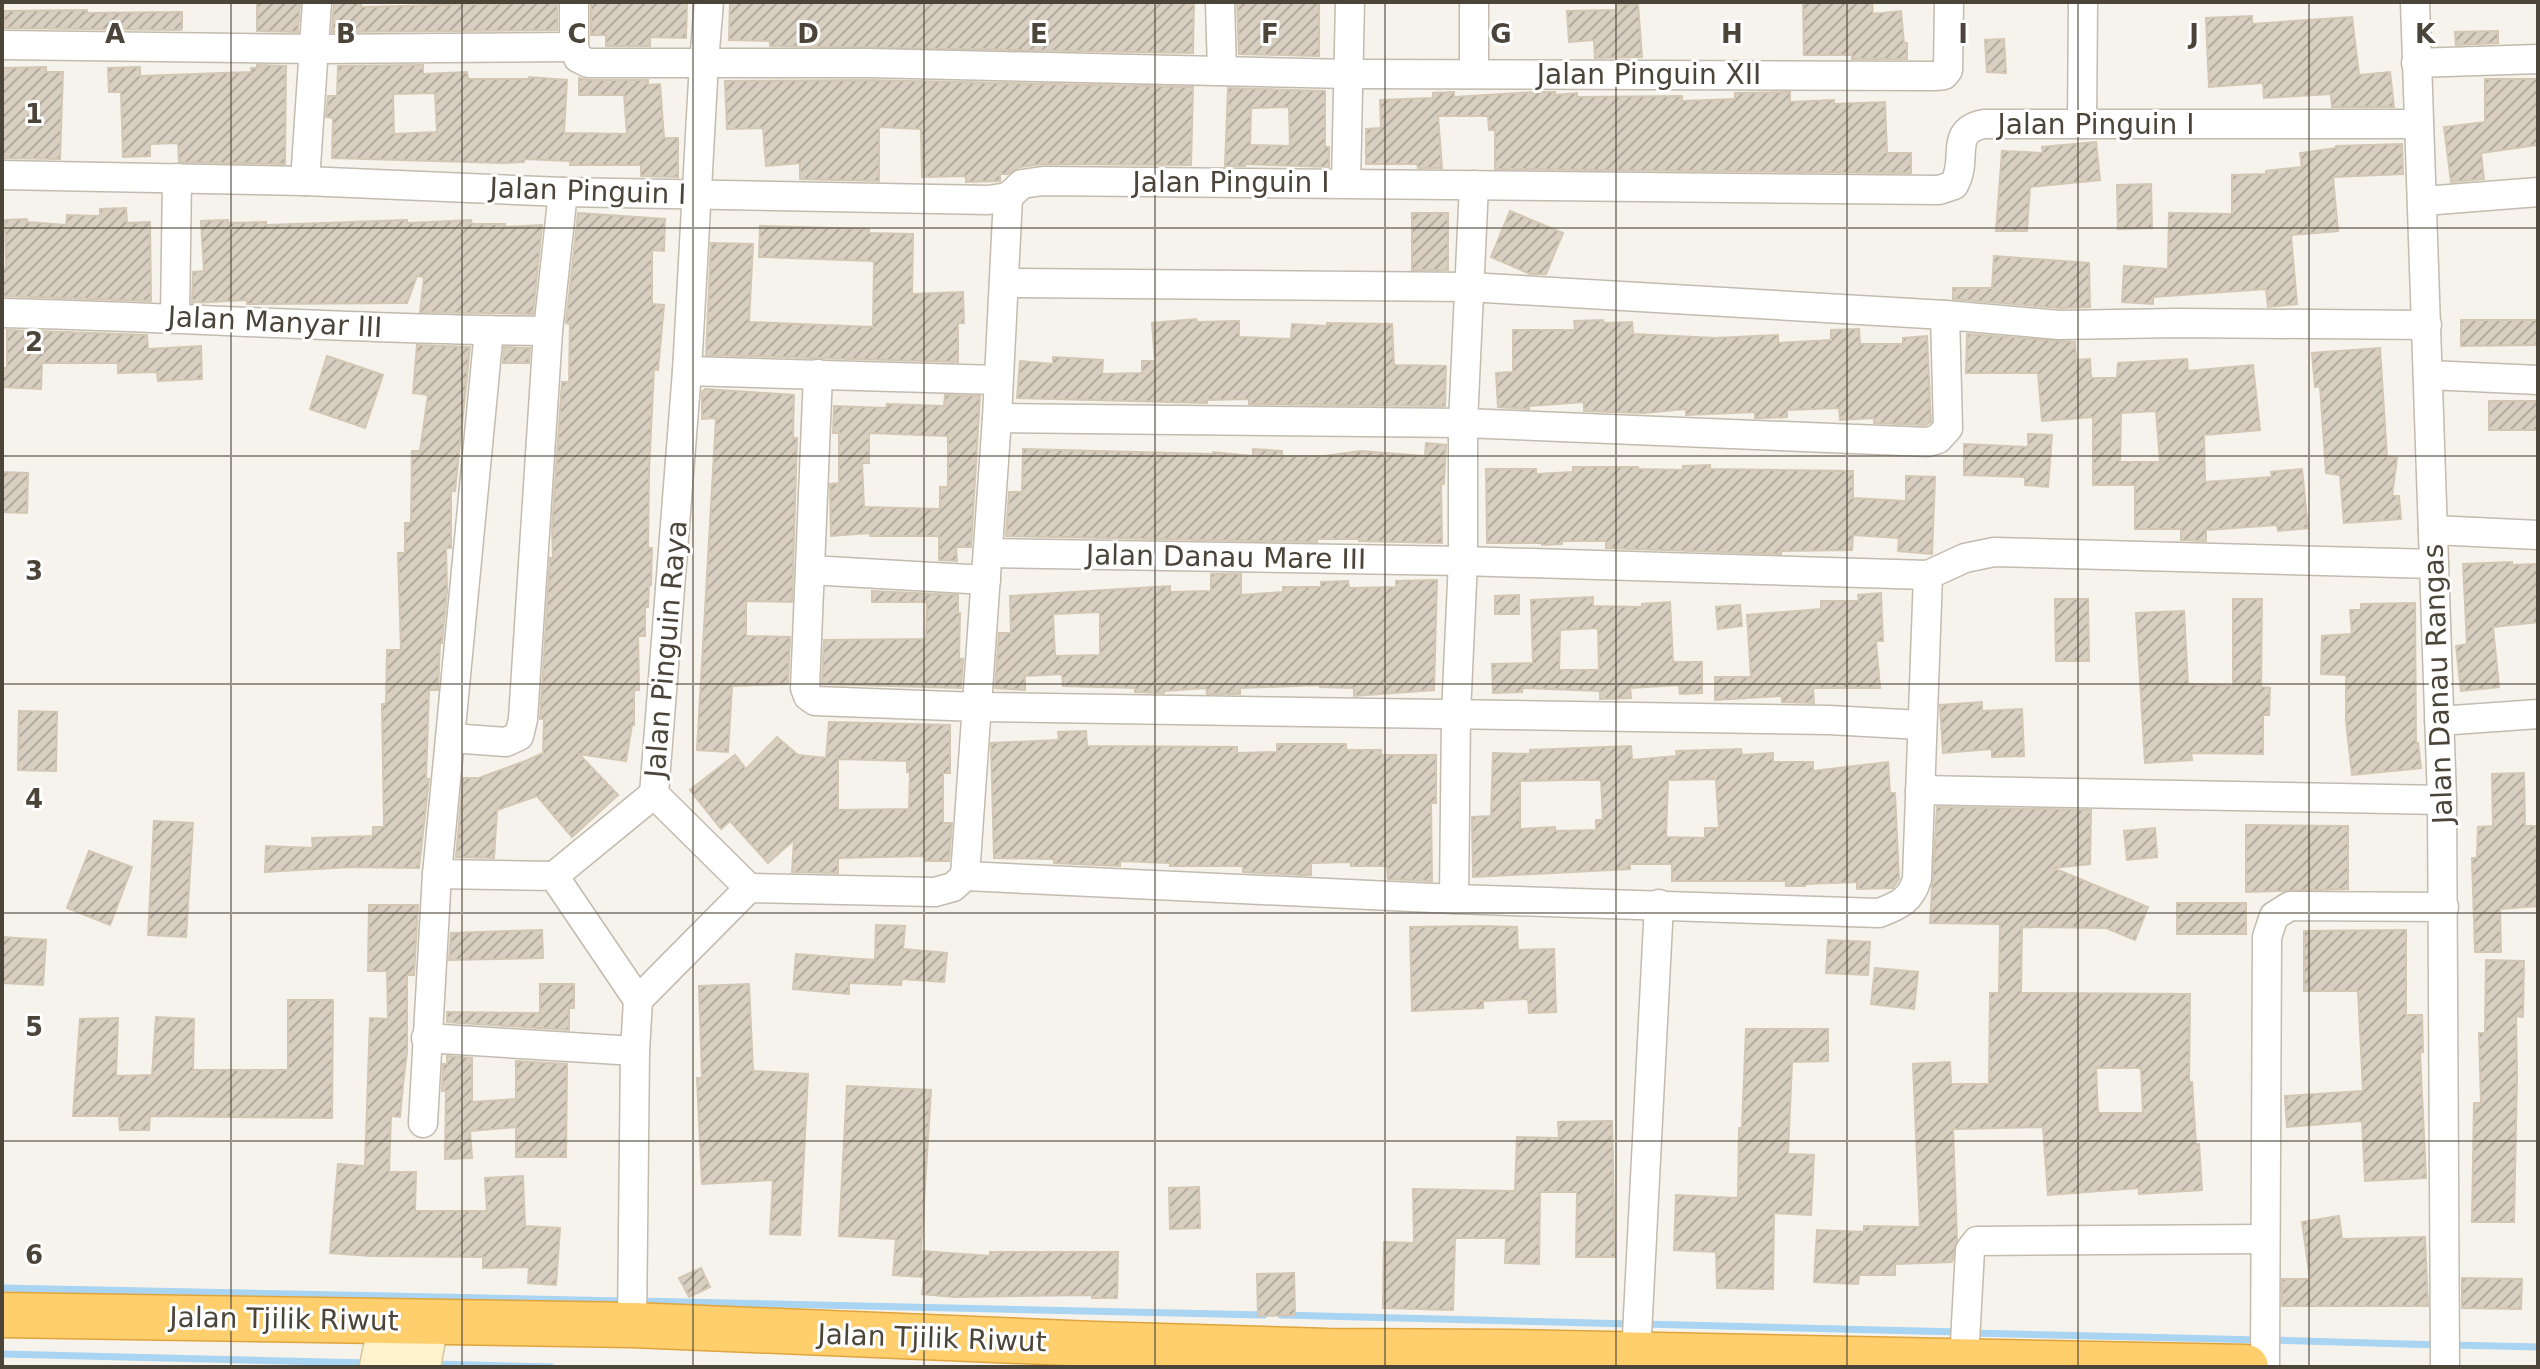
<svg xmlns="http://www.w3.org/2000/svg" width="2540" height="1369" viewBox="0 0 2540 1369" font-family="'DejaVu Sans',sans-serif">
  <defs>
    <pattern id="building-hatch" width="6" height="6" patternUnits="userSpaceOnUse" patternTransform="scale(2)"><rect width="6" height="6" fill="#d8cfc1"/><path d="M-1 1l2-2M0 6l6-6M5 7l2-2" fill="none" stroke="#b1aa9e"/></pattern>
  </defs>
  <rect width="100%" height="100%" fill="#f6f3ec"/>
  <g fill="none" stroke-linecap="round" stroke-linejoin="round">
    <g stroke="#a9d4f2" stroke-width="7">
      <path d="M2 1288 624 1301"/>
      <path d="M637 1301 1264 1315"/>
      <path d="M1281 1315 1632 1324"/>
      <path d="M1644 1324 1960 1332"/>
      <path d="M1972 1333 2260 1340"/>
      <path d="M2272 1340 2440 1345"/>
      <path d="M2452 1345 2538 1347"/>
      <path d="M2 1354 369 1363"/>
      <path d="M434 1364 551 1367"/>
    </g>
  </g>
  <g fill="url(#building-hatch)" stroke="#d3c7b4" stroke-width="2" fill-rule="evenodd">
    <path d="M257 2H300L298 32 257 31Z"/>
    <path d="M334 2H361V7L557 2V30L332 32Z"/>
    <path d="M591 2H687L686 38 650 37V46H606V35H591Z"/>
    <path d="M730 2 1194 3 1193 53 770 46V41L729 40Z"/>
    <path d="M1237 2H1319V56L1239 54Z"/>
    <path d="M1803 2H1872L1873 14 1901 11 1904 43H1907V59H1852V55H1804Z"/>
    <path d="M1638 4 1642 57 1595 58 1594 40 1569 42 1567 11 1616 10V5Z"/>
    <path d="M87 10V13L182 12V28L181 30 4 28V11Z"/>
    <path d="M2252 16V24L2352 17 2359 75 2390 72 2394 107H2332L2331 94 2264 98 2263 83 2209 87 2206 18Z"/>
    <path d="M2498 31V43L2456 45 2455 32Z"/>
    <path d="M2004 39 2006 73 1987 72 1985 40Z"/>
    <path d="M257 65 286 66 285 164 179 162 178 143 150 144V156L123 157 121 92H109L108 68 140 67V76L251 72V68H257Z"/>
    <path d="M423 65V74L467 72 468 79H529V77L567 80 564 133 627 134 624 95H579V78L588 80H648V85L660 84 664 138H678V177L641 176V165H570V161L524 159V162L503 163 332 158 333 118 326 117 328 96H337L338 66ZM435 93 437 132 394 134 393 94Z"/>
    <path d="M46 67V72H63L60 159 2 158V68Z"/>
    <path d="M2485 79H2538V145L2481 153 2484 179 2451 182 2444 127 2485 122Z"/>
    <path d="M869 80 1193 87 1191 165 1043 164 1020 167 1008 174H1000V181L966 182V176L922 177 921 129 879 127V181L800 179V163L766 166 763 128 727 129 725 81Z"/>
    <path d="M1228 88 1325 91V147H1329V167L1245 164V166H1225ZM1289 107 1290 146 1250 145 1251 108Z"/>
    <path d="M1454 92V97L1536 92H1555V95L1577 93V97L1682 96V101L1735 99V93L1790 92V102L1834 100V104L1885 102 1887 153H1911V173L1495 169V130H1489L1488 116H1438L1442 168H1418L1417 164H1366V129L1381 128 1380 100 1433 98V93Z"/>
    <path d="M2096 142 2100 180 2030 187 2027 231H1996L2002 151 2043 153 2042 147Z"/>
    <path d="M2402 144 2403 174 2333 177 2338 231 2291 235 2297 304 2268 307 2266 289 2153 297V304L2122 302 2124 266 2168 269 2169 213 2232 214V175L2266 174V171L2302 167 2300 153 2336 148V146Z"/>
    <path d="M2151 184 2152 228 2118 229 2117 185Z"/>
    <path d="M126 208 127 223 150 222 151 301 2 296V267L6 268 5 220 27 219V222L66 225 67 215 100 216V209Z"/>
    <path d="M1510 211 1563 233 1546 274H1530L1491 257Z"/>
    <path d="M578 213 665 219 664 251 652 250V304L664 305 658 370 654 369 649 471 648 548H652L651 585H649L648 607H645V636H638L639 690H634V725H632L626 761 579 754 618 795 572 837 537 796 497 810 494 858 456 857 463 778H479L528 760 543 753 544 719H540L550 558H553L552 527 562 382H569L570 324 566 323Z"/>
    <rect x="1412" y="213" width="36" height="57"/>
    <path d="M228 220V223L266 222V225L407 220V223L471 220 472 224H505V227L542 225 533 314 420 312 424 277 417 276 407 303 247 304V300L192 303 193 272 204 271 201 221Z"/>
    <path d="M760 226 869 229V233L913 234 912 294 963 292 964 323H958V362L706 355 711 243 753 244 749 322 873 327 874 261 759 257Z"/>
    <path d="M1994 256 2089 263 2090 307 2060 308 1953 299V288H1992Z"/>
    <path d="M1196 319 1197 322 1239 321V337L1291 339 1292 324 1327 326V323L1392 324 1394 365 1446 366 1445 406 1249 404V399L1207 400V403L1017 398 1020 361 1053 364V357L1103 360 1102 374 1142 373V361H1155L1152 323Z"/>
    <path d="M1603 320 1604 323 1632 322 1633 334 1715 338 1778 335V343L1831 340V330L1859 329 1860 344H1903V338L1927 336 1931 422 1926 425 1874 423V418L1840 420 1839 408 1787 410V417L1767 418H1755V412L1686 415V409L1644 413 1584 411V402L1529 406V409L1498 407 1496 373 1513 372V330H1575L1574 321Z"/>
    <path d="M2461 320H2538V345L2461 346Z"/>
    <path d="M7 330 147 335 148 349 201 346 202 379 158 381 157 372 118 373V363H42L41 389 2 387V368H7Z"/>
    <path d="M1967 334 2075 342 2076 360 2090 359 2091 378H2117L2118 363 2187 359 2188 371 2253 365 2260 430 2204 435 2205 482 2272 477 2271 472 2302 469 2308 528 2278 531 2277 525 2206 530V541L2181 540V529H2135V485H2093V417L2042 421 2038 373H1966ZM2156 411 2160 462H2120L2121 413Z"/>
    <path d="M417 345 470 347 455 491H451V548H446L447 591 442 643H440L438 690H429L426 779H429L419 868 352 867 265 872 266 846 313 848 312 838 373 836V827H384L382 704H386L387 650H401L398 553H405V523H411L412 451H420L428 395 413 393Z"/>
    <path d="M504 347 530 348 529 363H503Z"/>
    <path d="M2380 348 2387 457 2397 458 2392 496H2399L2401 519 2344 523 2340 475 2326 473 2320 386 2315 387 2312 353Z"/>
    <path d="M327 356 383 375 365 428 310 409Z"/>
    <path d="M705 389 794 395 793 438H797L792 602 746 601V636L790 637 788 684 732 686 728 752 697 750 716 418 702 419V392Z"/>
    <path d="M945 395 980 396 971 547H956L957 561 939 560V536H870V533L831 536 830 484 839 483V433H833L834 406 886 408 887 404 944 406ZM869 433 948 436V487H940V509L864 507 862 463H869Z"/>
    <rect x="2489" y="401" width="49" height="29"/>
    <path d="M2028 434 2052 435 2048 487 2025 485V477L1964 475V444L2028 447Z"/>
    <path d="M1426 443 1446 445 1444 484H1441L1442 543 1359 541V539H1317V542L1006 536 1009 492H1022L1023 449 1213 454V452L1253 456V449L1282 451V456H1324L1361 451 1425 456Z"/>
    <path d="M1710 465V469L1853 471V498L1906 501V476L1935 477 1932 554 1898 551 1899 538 1853 535 1852 550 1781 551V554L1606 548V541H1562V544L1542 545V543H1487L1486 469H1536V474L1573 472V467H1638V469L1683 470V466Z"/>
    <path d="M2 472 28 473 27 513 2 512Z"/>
    <path d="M2512 562V565L2538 564V622L2493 627 2499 687 2461 691 2456 646 2467 644 2463 564Z"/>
    <path d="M1211 574H1241V595L1283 592V587H1321V582L1348 581 1349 588 1396 587V581L1437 580 1434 690 1354 696V688L1320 687V685L1240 688V694H1207L1206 688 1164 691V693L1135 692V688L1063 686 1062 674 1025 676V690L995 688 999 633H1011L1010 596 1170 586V592L1211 591ZM1100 612V655L1055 656 1053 614Z"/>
    <path d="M872 591 958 595V613H960L959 659H963L961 688 822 684 824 640 926 639 927 602H872Z"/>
    <path d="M1881 593 1883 641H1876L1880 688H1813L1814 703 1782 702V696L1715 700V677H1751L1747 615 1821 609V601H1859L1858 595Z"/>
    <path d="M1519 595V614H1495V596Z"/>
    <path d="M1593 597V606L1642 607V604L1670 602 1673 662H1702V693L1680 694 1679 685 1630 688 1631 698 1600 699V691L1522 688V692L1493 693 1492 664 1533 663 1531 600ZM1598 628 1599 670H1559L1560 630Z"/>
    <path d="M2055 599H2088L2089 661H2056Z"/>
    <path d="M2233 599H2262L2261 687 2270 688 2269 715H2263V754L2191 753 2192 760 2145 763 2136 613 2184 611 2188 684 2233 686Z"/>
    <path d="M2415 603 2416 743H2418L2421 768 2352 775 2346 721V675L2321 674 2322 636 2352 634 2350 610H2361V604Z"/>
    <path d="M1740 605 1742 626 1718 629 1716 607Z"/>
    <path d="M1982 702V711L2022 709 2024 756 1992 757V749L1943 753 1940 705Z"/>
    <path d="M19 711 57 712 56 771 18 770Z"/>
    <path d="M829 722 950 725V773H943V823H952L949 861H925V856L838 858V873L792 872 794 840 768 863 730 821 721 829 690 790 735 755 746 769 777 737 798 755 826 758ZM838 759 907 761V772H910L909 809 838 810Z"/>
    <path d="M1086 731 1087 746 1237 747V753L1277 752V744H1346V750H1381V755H1436V803H1431L1432 881 1388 879 1387 866H1351V862L1311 863V875H1302L1243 872V866H1170V863L1120 861V866L1054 863V859L994 858 991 743 1059 740 1058 732Z"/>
    <path d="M1631 746 1632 760 1677 756 1676 751 1741 749 1742 755 1773 753V762H1813V771L1888 762 1890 793H1895L1899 879 1893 888 1857 889V882L1806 884 1805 886H1786V881H1672V864H1630V869L1473 877 1472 817 1491 816 1493 753 1530 754V750ZM1716 779 1719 828H1705V838L1666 837 1668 780ZM1565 780H1601L1603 820H1596V830L1555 831V827L1520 829V781Z"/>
    <path d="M2524 773 2525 826H2538V906L2500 909 2501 952H2475L2472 858H2477L2478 827 2493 826 2492 774Z"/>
    <path d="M1937 807 2091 810 2090 864 2053 868 2148 907 2135 940 2106 928 2022 927 2021 993 2190 994 2189 1082H2192L2196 1145 2199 1144 2202 1190 2139 1194V1188L2048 1195 2043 1127 1953 1129 1957 1239 1952 1262 1895 1264V1275H1859L1858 1284 1814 1282 1817 1230 1864 1232V1226L1920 1227 1913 1064 1950 1062 1951 1084H1989L1990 993H1999L2000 924 1930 923ZM2096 1068H2141L2143 1113H2098Z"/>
    <path d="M154 821 193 823 186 937 148 935Z"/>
    <path d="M2246 825 2348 826V889L2246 892Z"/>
    <path d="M2155 828 2157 857 2127 860 2124 831Z"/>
    <path d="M89 851 132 867 110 925 67 908Z"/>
    <rect x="2177" y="903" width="69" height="31"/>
    <path d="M369 905H418L414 975H407V1052L403 1085 400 1117 391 1116 389 1172H416L415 1211H487L485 1178 523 1176 525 1226 560 1228 556 1285 528 1283 529 1267 483 1268V1257L371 1256 330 1253 338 1164 365 1166 370 1018 388 1019 387 971H368Z"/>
    <path d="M876 925 905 926 903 949 947 953 944 982 902 979 901 985 849 983V994L793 989 796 954 875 960Z"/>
    <path d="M1481 926 1517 927 1518 950 1554 949 1556 1012 1529 1013 1528 999 1483 1001V1008L1412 1011 1410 927Z"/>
    <path d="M542 930 543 958 449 960 451 933Z"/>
    <path d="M2406 930V1015H2422L2423 1052H2420L2426 1178 2365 1181 2362 1121 2287 1127 2285 1096 2363 1091 2358 991H2304V931Z"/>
    <path d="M2 937 46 940 43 985 2 983Z"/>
    <path d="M1828 940 1870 942 1868 975 1826 973Z"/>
    <path d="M2486 960 2524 961 2523 1017 2516 1016 2517 1077 2514 1222H2472L2474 1103H2481L2479 1033H2485Z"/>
    <path d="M1875 968 1918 972 1914 1009 1871 1004Z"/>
    <path d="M540 984H574V1008H569V1030L447 1022V1012L540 1013Z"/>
    <path d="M749 984 753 1071 808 1074 800 1235 770 1234 773 1180 702 1184 697 1078H702L699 986Z"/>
    <path d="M288 1000H333L332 1118 150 1116 149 1130H120L119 1116H73L80 1019 118 1018 116 1076 152 1075 156 1017 194 1019 193 1070H288Z"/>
    <path d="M1746 1029H1828V1061L1792 1062 1788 1154 1814 1155 1811 1215 1774 1213 1773 1289 1717 1288 1716 1252 1674 1250 1676 1195 1738 1198 1739 1128H1742Z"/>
    <path d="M447 1056 472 1058V1102L516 1099V1061L567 1064 566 1157H516V1127L470 1131 472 1158 445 1159 446 1091H442L443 1064H447Z"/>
    <path d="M847 1086 931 1090 921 1251 990 1256V1252H1118L1117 1298H1092V1295L955 1297 922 1294 924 1277 893 1275 896 1239 839 1236Z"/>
    <path d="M1612 1121 1615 1257H1576L1577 1192H1540L1539 1264 1505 1263 1506 1238H1455L1453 1310 1383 1308 1384 1242 1414 1243 1413 1189 1515 1191 1517 1137 1559 1138 1558 1122Z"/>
    <path d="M1199 1187 1200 1228 1170 1229 1169 1188Z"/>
    <path d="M2339 1216 2342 1239 2425 1237 2428 1306H2282V1279H2310L2302 1222Z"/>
    <path d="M701 1268 710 1287 689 1297 679 1278Z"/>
    <path d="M1294 1273 1295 1315 1258 1316 1257 1274Z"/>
    <path d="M2462 1278 2522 1279 2521 1309 2462 1308Z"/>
  </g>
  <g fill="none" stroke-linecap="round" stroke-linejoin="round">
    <defs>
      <g id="street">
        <path d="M574 2V47L578 58 588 63H869L1348 74 1935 76 1944 75 1948 70 1949 2"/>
        <path d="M1220 2 1222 70"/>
        <path d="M2415 2 2442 800 2445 1367"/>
        <path d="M2 45 314 49 574 47"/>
        <path d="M2416 63 2538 59"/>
        <path d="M1474 73V2"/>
        <path d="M2082 124 2083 2"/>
        <path d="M2 175 305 181 563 192 988 200 1008 197 1022 184 1043 181 1939 190 1954 185C1969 158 1948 131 1984 124H2418"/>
        <path d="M305 181 317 2"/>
        <path d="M1346 182 1350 2"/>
        <path d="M2424 201 2538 192"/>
        <path d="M1004 283 1469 287 1945 315 2059 325 2178 323 2427 325"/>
        <path d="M2 313C184 317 366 330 548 331"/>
        <path d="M175 317 177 178"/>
        <path d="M687 371 704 62 709 2"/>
        <path d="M818 374 805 688 808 696 815 701 978 707 1829 720 1921 725"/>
        <path d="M2429 375 2538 380"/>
        <path d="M997 418 1463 423 1928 442 1938 439 1948 428 1945 315"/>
        <path d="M2433 530 2538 535"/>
        <path d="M988 553 1463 561 1928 575 1965 558 1994 552 2434 564"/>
        <path d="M810 570 986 580"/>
        <path d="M2439 721 2538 714"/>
        <path d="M451 738 506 742 519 736 523 719 548 331 563 192"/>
        <path d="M1920 790 2442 800"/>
        <path d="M437 874 554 876 638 1000 635 1051 632 1325"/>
        <path d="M554 876 654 794"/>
        <path d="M965 876 1454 899 1879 913C1900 905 1911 900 1917 879L1928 575"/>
        <path d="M749 888 654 794 687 371 998 380"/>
        <path d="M1454 899 1456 714 1463 561V423L1474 185"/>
        <path d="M638 1000 749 888 935 892 953 887 965 876 997 418 1008 197"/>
        <path d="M426 1038 635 1051"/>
        <path d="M423 1123 437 874 489 330"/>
        <path d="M1636 1355 1659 904"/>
        <path d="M1964 1361 1970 1250 1977 1241 2264 1239"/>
        <path d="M2265 1367 2267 937 2274 916 2290 906 2444 907"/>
      </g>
      <g id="secondary">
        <path d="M380 1367 389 1322"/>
        <path d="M420 1367 428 1322"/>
      </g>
      <path id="highway" d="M2 1315 632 1325 1094 1344 1328 1351 1508 1352 2246 1367"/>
    </defs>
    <use href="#street" stroke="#c2bbae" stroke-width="31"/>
    <use href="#secondary" stroke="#d6c79b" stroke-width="43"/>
    <use href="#highway" stroke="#e0a43c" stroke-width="47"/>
    <use href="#street" stroke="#fff" stroke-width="28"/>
    <use href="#secondary" stroke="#fff3cd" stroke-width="40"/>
    <use href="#highway" stroke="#ffcf6e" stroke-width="44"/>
  </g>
  <path fill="none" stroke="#4b4439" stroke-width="2" stroke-opacity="0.55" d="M231 2V1367M462 2V1367M693 2V1367M924 2V1367M1155 2V1367M1385 2V1367M1616 2V1367M1847 2V1367M2078 2V1367M2309 2V1367M2 228H2538M2 456H2538M2 684H2538M2 913H2538M2 1141H2538"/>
  <g text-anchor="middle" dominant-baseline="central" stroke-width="6" stroke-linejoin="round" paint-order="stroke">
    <g font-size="28" fill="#4b4439" stroke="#fff">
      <text x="1649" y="74">Jalan Pinguin XII</text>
      <text x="2096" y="124">Jalan Pinguin I</text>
      <text x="1231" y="182">Jalan Pinguin I</text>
      <text transform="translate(588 191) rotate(2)">Jalan Pinguin I</text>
      <text transform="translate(275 322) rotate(3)">Jalan Manyar III</text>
      <text transform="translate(1226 557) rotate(1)">Jalan Danau Mare III</text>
      <text transform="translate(666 649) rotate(-85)">Jalan Pinguin Raya</text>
      <text transform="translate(2438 684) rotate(-92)">Jalan Danau Rangas</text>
      <text transform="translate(284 1319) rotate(1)">Jalan Tjilik Riwut</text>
      <text transform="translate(932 1338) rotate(2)">Jalan Tjilik Riwut</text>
    </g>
  </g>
  <g font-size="26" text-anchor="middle" font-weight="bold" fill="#4b4439" stroke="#fff" stroke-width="6" stroke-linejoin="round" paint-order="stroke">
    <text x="115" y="43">A</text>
    <text x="346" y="43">B</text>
    <text x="577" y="43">C</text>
    <text x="808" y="43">D</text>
    <text x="1039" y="43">E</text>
    <text x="1270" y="43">F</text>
    <text x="1501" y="43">G</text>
    <text x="1732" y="43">H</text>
    <text x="1963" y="43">I</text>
    <text x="2194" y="43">J</text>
    <text x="2425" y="43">K</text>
    <text x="34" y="123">1</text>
    <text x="34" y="351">2</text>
    <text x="34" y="580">3</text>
    <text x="34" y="808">4</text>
    <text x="34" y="1036">5</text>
    <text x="34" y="1264">6</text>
  </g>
  <rect width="2540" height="1369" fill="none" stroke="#4b4439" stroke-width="8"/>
</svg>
